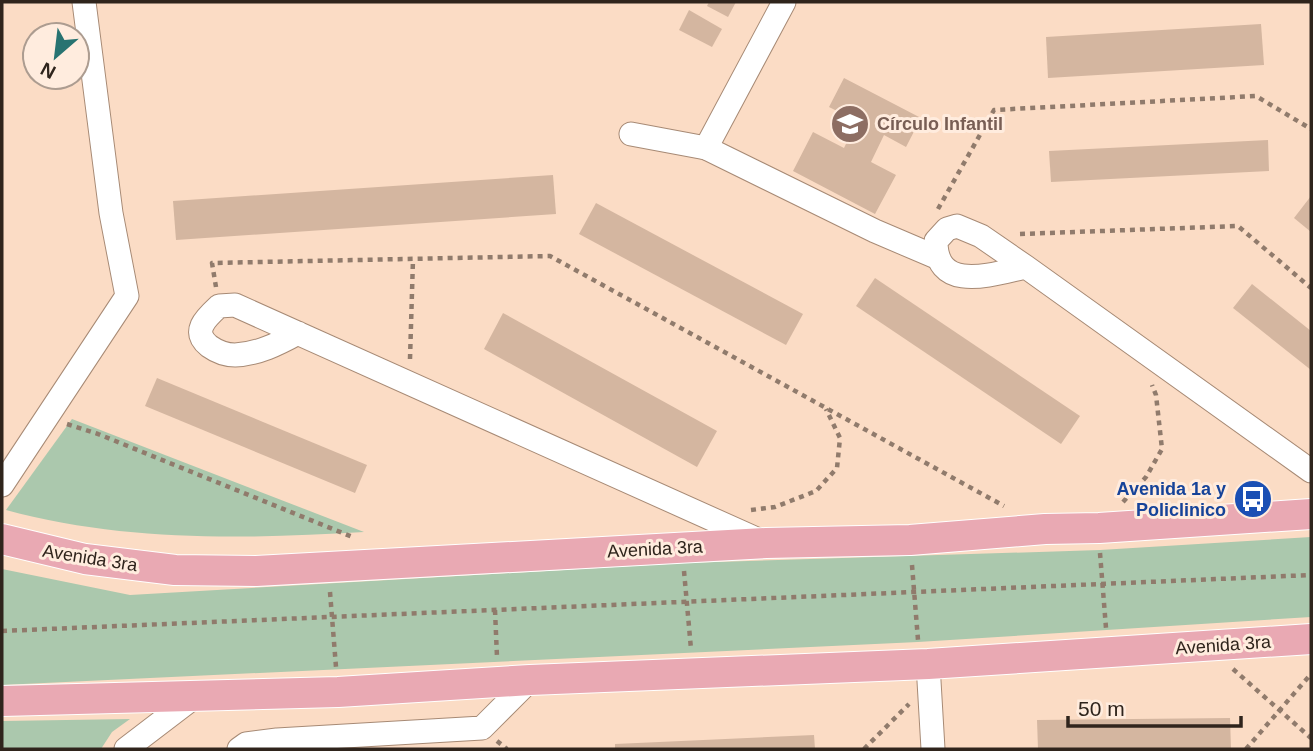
<svg xmlns="http://www.w3.org/2000/svg" width="1313" height="751" viewBox="0 0 1313 751" font-family="Helvetica,sans-serif">
  <rect width="100%" height="100%" fill="#fbdcc5"/>
  <g fill="#abc8ad">
    <path d="M72 419 364 532C244 539 124 542 6 510Z"/>
    <path d="M1311 537V617L918 642 2 685V569L130 595 684 563 1100 550Z"/>
    <path d="M130 719 112 732 101 749H2V721Z"/>
  </g>
  <g fill="#d4b6a0">
    <path d="M709 2H736L728 17 707 6Z"/>
    <path d="M689 10 722 29 712 47 679 30Z"/>
    <path d="M1261 24 1264 65 1048 78 1046 37Z"/>
    <path d="M844 78 921 118 906 147 884 135 871 162 896 175 875 214 793 171 813 132 844 148 857 121 829 107Z"/>
    <path d="M1268 140 1269 171 1051 182 1049 151Z"/>
    <path d="M553 175 556 214 176 240 173 201Z"/>
    <path d="M1311 196V232L1294 218Z"/>
    <path d="M596 203 803 314 786 345 579 234Z"/>
    <path d="M875 278 1080 416 1061 444 856 306Z"/>
    <path d="M1252 284 1311 331V370L1233 308Z"/>
    <path d="M503 313 717 431 697 467 484 349Z"/>
    <path d="M157 378 367 465 355 493 145 406Z"/>
    <path d="M1230 718 1231 749H1038L1037 720Z"/>
    <path d="M814 735 815 749H615V744Z"/>
  </g>
  <g fill="none" stroke-linecap="round" stroke-linejoin="round">
    <defs>
      <g id="minor">
        <path d="M631 134 706 148 875 231 936 257"/>
        <path d="M706 148 784 2"/>
        <path d="M1026 267C993 274 936 294 936 241L947 229 957 226 981 236 1026 267 1311 471"/>
        <path d="M298 333C278 344 258 354 235 355 226 355 216 351 209 346 191 331 206 318 219 306L235 305 763 542"/>
        <path d="M2 485 127 296 111 213 84 2"/>
        <path d="M928 664 933 749"/>
        <path d="M126 749 194 697"/>
        <path d="M239 749 246 744 277 740 482 728 530 680"/>
      </g>
      <g id="major">
        <path d="M2 539 85 559 175 570 256 571 766 543 910 540 1045 529 1099 528 1311 514"/>
        <path d="M2 701 338 692 530 680 928 664 1311 639"/>
      </g>
    </defs>
    <use href="#minor" stroke="#a78a75" stroke-width="25"/>
    <use href="#major" stroke="#fff" stroke-width="32"/>
    <g stroke="#907b6c" stroke-width="4.5" stroke-dasharray="5 5" stroke-linecap="butt">
      <path d="M938 209 994 110 1256 96 1311 129"/>
      <path d="M1020 234 1238 226 1311 288"/>
      <path d="M216 287 212 263 550 256 1004 506"/>
      <path d="M410 359 413 259"/>
      <path d="M67 424 98 434 355 538"/>
      <path d="M1123 502 1146 477 1162 449 1156 395 1152 385"/>
      <path d="M751 510 775 507 816 491 837 468 840 438 826 409"/>
      <path d="M1100 553 1106 628"/>
      <path d="M912 565 918 640"/>
      <path d="M684 571 691 649"/>
      <path d="M330 592 336 667"/>
      <path d="M495 610 497 657"/>
      <path d="M2 631 1311 575"/>
      <path d="M1233 669 1311 738"/>
      <path d="M497 741 507 749"/>
      <path d="M864 749 909 704"/>
      <path d="M1246 749 1311 674"/>
    </g>
    <use href="#minor" stroke="#fff" stroke-width="23"/>
    <use href="#major" stroke="#e9a9b3" stroke-width="30"/>
  </g>
  <defs>
    <symbol id="school-disc" viewBox="-11 -11 22 22"><circle r="9.5" fill="#8d6e63" stroke="#ffecde"/><path d="M0-5L7-2L0 1L-7-2ZM-4 1L0 2.5L4 1V4Q0 6-4 4Z" fill="#fff"/></symbol>
    <symbol id="bus-disc" viewBox="-11 -11 22 22"><circle r="9.5" fill="#1a4fb4" stroke="#ffecde"/><path d="M-5-6H5V4H4V6H2V4H-2V6H-4V4H-5ZM-3.5-4V0h7V-4ZM-3.5 1.2v1.5H-2V1.2ZM2 1.2v1.5H3.5V1.2Z" fill="#fff"/></symbol>
  </defs>
  <g fill-rule="evenodd">
    <use href="#school-disc" x="828" y="102" width="44" height="44"/>
    <use href="#bus-disc" x="1231" y="477" width="44" height="44"/>
  </g>
  <g text-anchor="middle" dominant-baseline="central" stroke-width="6" stroke-linejoin="round" paint-order="stroke">
    <g font-size="18" font-weight="bold" fill="#785e54" stroke="#ffecde" text-anchor="start">
      <text x="877" y="124">Círculo Infantil</text>
    </g>
    <g font-size="18" font-weight="bold" fill="#164399" stroke="#ffecde" text-anchor="end">
      <text x="1226" y="489">Avenida 1a y<tspan x="1226" dy="21">Policlinico</tspan></text>
    </g>
    <g font-size="18" fill="#2f241c" stroke="#ffecde">
      <text transform="translate(655 549) rotate(-3)">Avenida 3ra</text>
      <text transform="translate(90 558) rotate(9)">Avenida 3ra</text>
      <text transform="translate(1223 645) rotate(-4)">Avenida 3ra</text>
    </g>
  </g>
  <rect width="1313" height="751" fill="none" stroke="#2f241c" stroke-width="7"/>
  <g transform="translate(56 56) rotate(208)"><circle r="33" fill="#ffecde" stroke="#ac9c90" stroke-width="2"/>
  <path d="M0-5L12 26L0 18L-12 26Z" fill="#287371"/>
  <text y="-10" font-size="19" font-weight="bold" text-anchor="middle" fill="#2f241c">N</text>
  </g>
  <path d="M1068 716v10h173v-10" fill="none" stroke="#2f241c" stroke-width="3.5"/>
  <text x="1078" y="716" font-size="21" fill="#2f241c" stroke="#ffecde" stroke-width="5" paint-order="stroke">50 m</text>
</svg>
